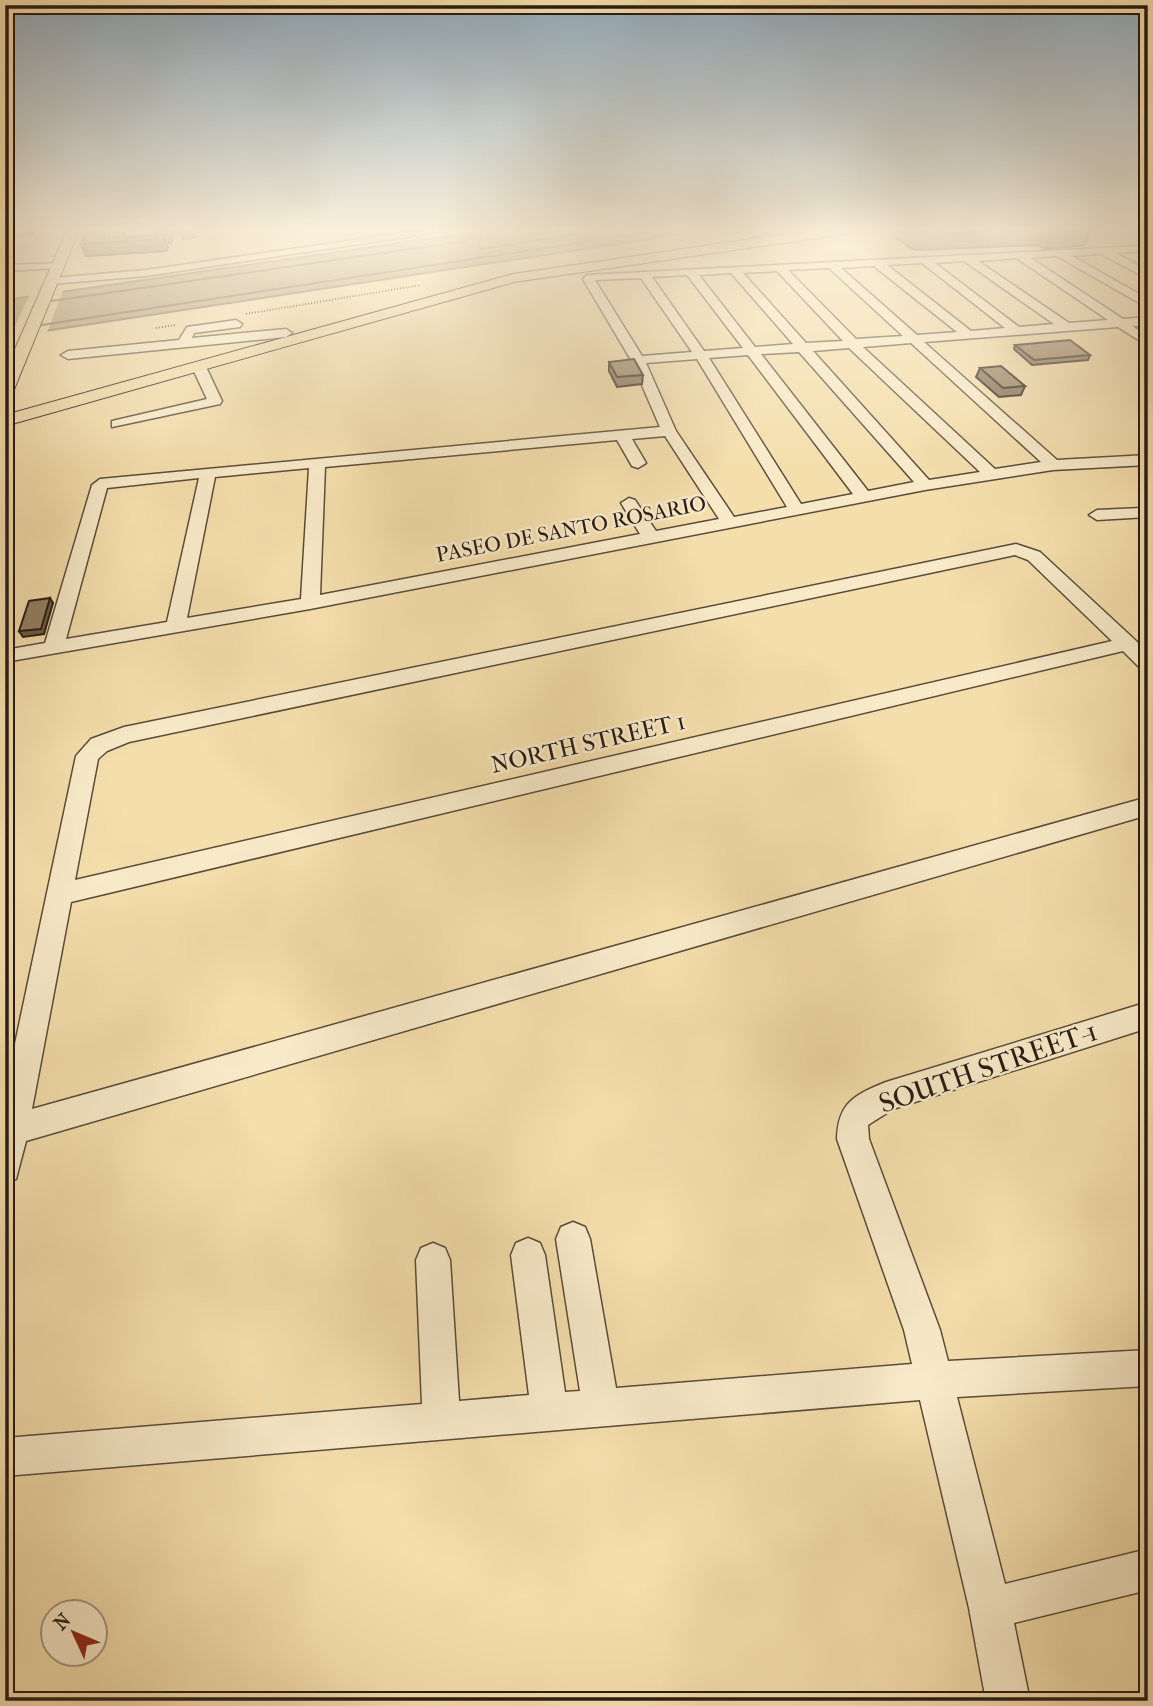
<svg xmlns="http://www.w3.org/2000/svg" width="1153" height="1706" viewBox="0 0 1153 1706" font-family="'IM FELL French Canon',serif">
  <rect width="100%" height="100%" fill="#f4deac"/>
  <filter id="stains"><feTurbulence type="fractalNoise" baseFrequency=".00286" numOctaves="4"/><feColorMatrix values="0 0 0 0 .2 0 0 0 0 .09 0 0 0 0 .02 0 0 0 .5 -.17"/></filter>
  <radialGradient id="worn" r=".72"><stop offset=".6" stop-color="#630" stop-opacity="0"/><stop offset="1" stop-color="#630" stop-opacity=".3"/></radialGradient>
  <path fill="#ae9c78" stroke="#786850" stroke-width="2" d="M489 230H710L5 337V300Z"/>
  <path fill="#f4deac" d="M64 288 46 335 9 340 30 293Z"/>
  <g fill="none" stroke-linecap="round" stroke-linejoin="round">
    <g stroke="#6a5c46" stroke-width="2">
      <path d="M483 230 478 245 481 249 604 230"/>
      <path d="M52 301 466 241 472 237 474 230"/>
      <path d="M42 325 663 230"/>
    </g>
    <defs>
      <g id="minor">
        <path d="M424 230H453L146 276 52 284 46 281 52 278 146 270Z"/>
        <path d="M761 230H777L754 237V233Z"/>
        <path d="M1140 246 1145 249 1144 251 1116 253 1148 271V279L1101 254 1072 256 1148 299V308L1057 256 1031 258 1123 319 1148 317V325L1132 326 1148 336V346L1118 327 924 342 1057 460 1148 455V465L1053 470 925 490 310 609 5 662V650L45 643 92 485 100 479 660 427 631 360 583 279 587 275ZM1018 258V259L1108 320 1069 323 978 261ZM964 261 1054 324 1019 327 935 263ZM922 263 1005 328 971 331 887 265ZM874 266 957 332 917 335 841 268ZM829 268 903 336 856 339 788 270ZM777 271 843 341 806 343 743 273ZM731 273 793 344 755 347 699 275ZM687 275 688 276 743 348 704 351 652 277ZM641 278 692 352 642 356 595 280ZM911 343 1041 462 995 469 863 347ZM849 348 980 472 929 480 813 351ZM799 352 914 482 868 491 761 354ZM748 355 853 494 801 504 709 358ZM697 359 787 507 734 517 676 431 646 363ZM665 436 719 519 656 531 635 500 629 498 621 503 640 534 320 595 325 467 617 440 632 466 638 468 646 463 632 439ZM309 468 301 599 187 618 215 477ZM199 478 167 622 66 639 107 488Z"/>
        <path d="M62 263V267L58 268 5 271V265Z"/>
        <path d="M236 320 242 324 240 327 194 333 192 338 286 329 292 333 286 337 68 359 61 355 68 351 179 340 187 327Z"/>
        <path d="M199 363 206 367 222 401 220 404 112 427V421L207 399 192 367Z"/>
        <path d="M1142 508 1148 509V517L1097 520 1089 515 1097 510Z"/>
        <path d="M1016 544 1040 552 1148 652V670L1141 669 1123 651 71 902 32 1109 1148 797V815L26 1141 16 1179 5 1184V1091L76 756 91 739 124 727ZM1015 555 1028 560 1112 641 75 880 98 759 107 751 129 742Z"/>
        <path d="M1148 1002V1028L893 1109 868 1125 869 1139 940 1330 948 1361 1148 1350V1386L957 1397 1005 1584 1148 1549V1590L1014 1623 1030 1701H986L969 1608 920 1400 5 1476V1438L422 1404 416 1260 421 1248 433 1243 445 1248 450 1260 459 1401 529 1395 511 1255 516 1243 528 1238 540 1243 545 1255 565 1392 580 1391 556 1239 561 1227 573 1222 585 1227 590 1239 616 1388 912 1364 904 1330 837 1139C838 1103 854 1095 886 1082Z"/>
      </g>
      <g id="major">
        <path d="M67 230H79L13 392 5 397V372Z"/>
        <path d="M813 230H851L845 234 514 282 5 426V415L513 274Z"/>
      </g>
    </defs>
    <use href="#minor" stroke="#5a4c3a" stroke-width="3"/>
    <use href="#major" stroke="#271b14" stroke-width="2"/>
    <g stroke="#271b14" stroke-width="2" stroke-dasharray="1 2" stroke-linecap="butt">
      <path d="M246 314 421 285"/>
      <path d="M156 328 175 325"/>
    </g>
    <use href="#minor" fill="#f8eac9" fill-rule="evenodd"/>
    <use href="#major" fill="#f4deac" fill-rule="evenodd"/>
  </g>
  <g fill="#7e6e55" stroke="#271b14" stroke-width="2">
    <path d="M174 230 171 243H166L168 247 166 251 86 256 81 244 125 236V237L155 236Z"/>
    <path d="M183 230H197L195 238 183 239 182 235Z"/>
    <path d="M897 230H1091L1085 245 1045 249 1038 245 914 250 895 237Z"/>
    <path d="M1142 321H1148V331L1140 325Z"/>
    <path d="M1015 345 1090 355 1088 360 1032 365 1014 349Z"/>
    <path d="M609 362 643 375 642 384 617 387 609 371Z"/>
    <path d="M980 368 1025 386 1021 395 999 397 976 377Z"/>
  </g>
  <g fill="#665a45" stroke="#271b14" stroke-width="2">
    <path d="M5 230H34L33 234 5 236Z"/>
    <path d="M119 230H123L125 236 123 241 164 235 168 247 166 251 86 256 81 244Z"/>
    <path d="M169 230H174L171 243 168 235Z"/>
    <path d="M1079 230H1091L1085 245 1045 249 1051 233Z"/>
    <path d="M50 598 53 603 44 634 23 637 19 631Z"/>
  </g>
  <g fill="#928063" stroke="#271b14" stroke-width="2">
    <path d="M88 230H119L115 238 164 235 162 239 81 244Z"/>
    <path d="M157 230H169L168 235 155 236Z"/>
    <path d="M183 230H194L193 234 182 235Z"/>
    <path d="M912 230H1027L918 235Z"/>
    <path d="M1045 230H1079L1051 233Z"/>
    <path d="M1070 340 1090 355 1034 360 1015 345Z"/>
    <path d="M634 359 643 375 617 377 609 362Z"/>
    <path d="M1001 366 1025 386 1003 388 980 368Z"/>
    <path d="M50 598 41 629 19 631 29 601Z"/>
  </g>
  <linearGradient id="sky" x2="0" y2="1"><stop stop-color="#91aabb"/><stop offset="0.49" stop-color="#faf0da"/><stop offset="1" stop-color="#faf0da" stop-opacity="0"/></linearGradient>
  <rect width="1153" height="469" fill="url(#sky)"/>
  <g text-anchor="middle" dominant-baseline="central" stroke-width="5" stroke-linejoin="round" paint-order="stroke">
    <g font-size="21" fill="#271b14" stroke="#f8eac9">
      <text transform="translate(571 529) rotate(-11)">PASEO DE SANTO ROSARIO</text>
    </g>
    <g font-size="24" fill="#271b14" stroke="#f8eac9">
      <text transform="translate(588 743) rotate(-13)">NORTH STREET 1</text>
    </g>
    <g font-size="28" fill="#271b14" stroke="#f8eac9">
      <text transform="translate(988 1067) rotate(-19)">SOUTH STREET-1</text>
    </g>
  </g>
  <rect width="1153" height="1706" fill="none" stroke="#f4deac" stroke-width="28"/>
  <rect x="7" y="7" width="1139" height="1692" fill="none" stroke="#271b14" stroke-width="3.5"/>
  <rect x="14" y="14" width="1125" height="1678" fill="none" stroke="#271b14" stroke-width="2"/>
  <g transform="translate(74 1633) rotate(314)"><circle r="33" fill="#f8eac9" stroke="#a49781" stroke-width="2"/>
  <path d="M0-5L12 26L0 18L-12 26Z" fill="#8f2418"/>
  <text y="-10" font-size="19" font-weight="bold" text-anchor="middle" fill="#271b14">N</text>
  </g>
  <rect width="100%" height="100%" filter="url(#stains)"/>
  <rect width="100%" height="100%" fill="url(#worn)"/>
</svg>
